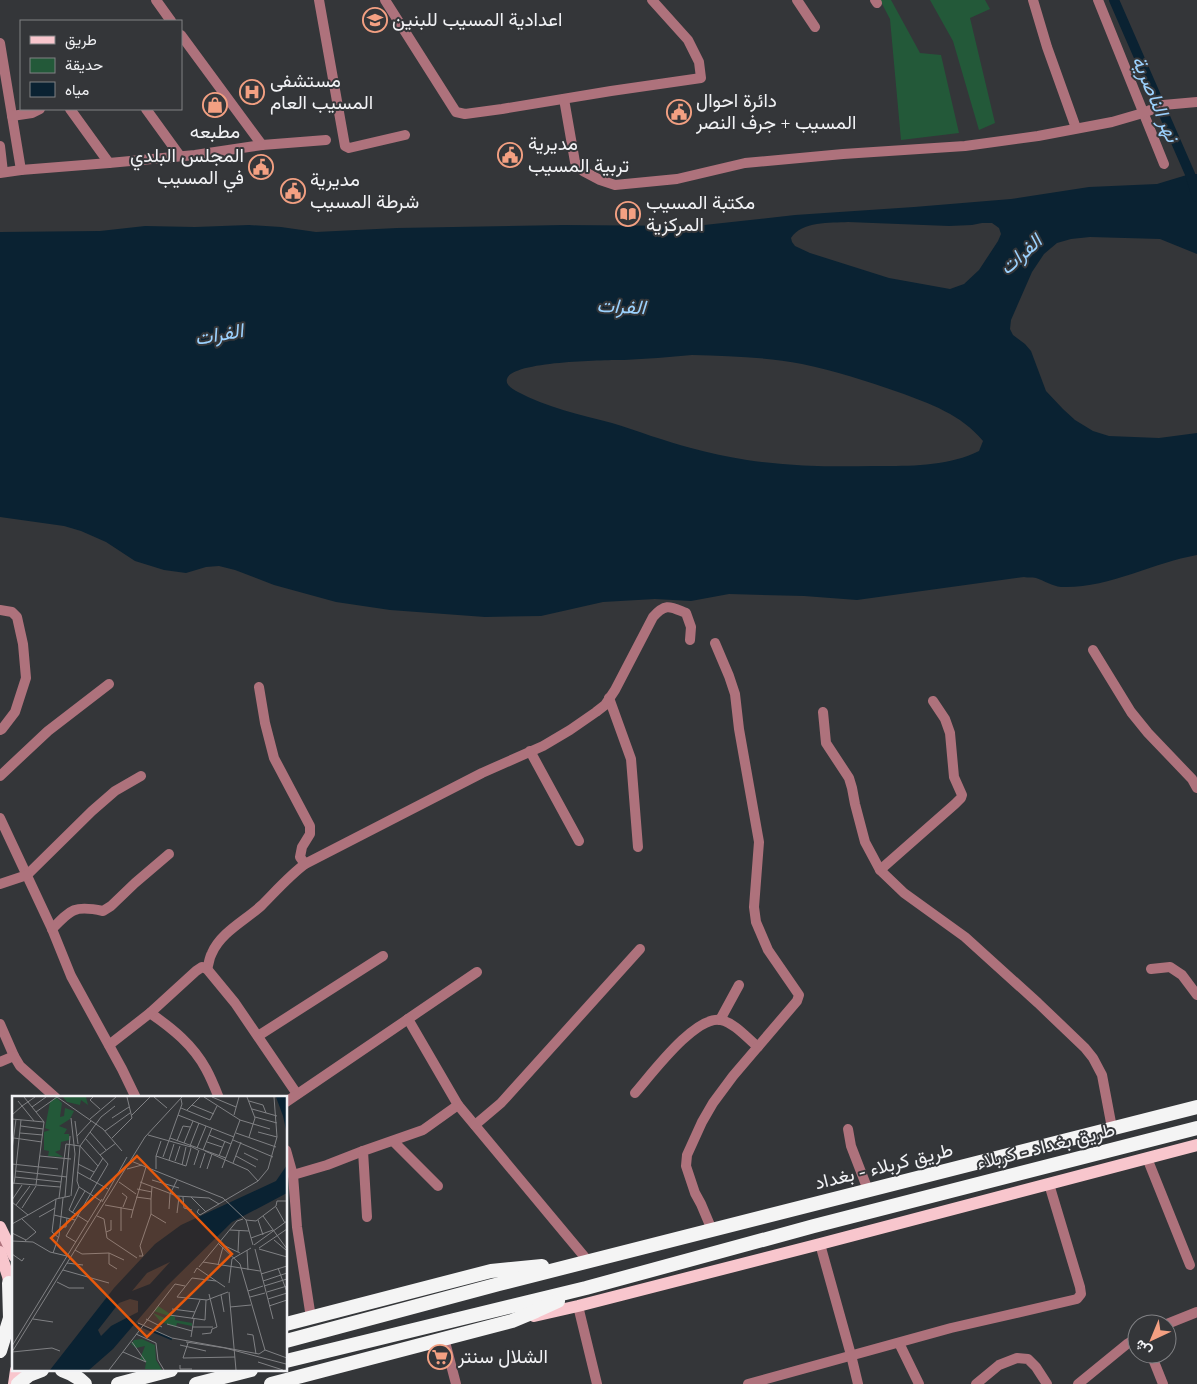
<svg xmlns="http://www.w3.org/2000/svg" width="1197" height="1384" viewBox="0 0 1197 1384" font-family="Spectral,Vazirmatn,serif">
  <rect width="100%" height="100%" fill="#343639"/>
  <g fill="#235939">
    <path d="M880 0H891L920 53 941 55 959 133 901 140 890 19Z"/>
    <path d="M930 0H985L990 9 970 18 995 123 979 130 953 41Z"/>
  </g>
  <path fill="#0a2232" fill-rule="evenodd" d="M1190 174H1197V254L1160 239 1090 237 1071 239 1057 243 1044 254 1032 272 1011 320 1010 329 1013 335 1025 344 1031 351 1046 391 1063 409 1075 420 1093 431 1109 436 1159 438 1197 433V555C1152 563 1107 589 1061 587 1052 586 1045 581 1036 578 1032 577 1028 578 1024 577L857 600 804 596 729 594 691 601 655 599 603 602 541 616 485 617 390 610 336 602 274 585 235 570 219 566 206 567 186 573 164 570 135 561 106 542 81 531 64 526 0 517V232L100 231 145 226 195 227 249 225 281 227 316 232 397 228 563 225 695 226 795 215 914 207 1011 199 1089 187 1157 184ZM848 222 949 226 972 225 982 223H992L999 228 1001 234 998 241 979 270 964 284 950 289 889 278 810 253 795 246 792 242 791 238C802 221 830 223 848 222ZM692 355C729 356 766 357 802 364 835 371 867 381 898 392 929 403 962 415 983 441L979 451C947 467 907 466 872 466 830 467 788 466 747 460 728 457 709 453 691 448 664 441 638 431 612 423 582 415 545 407 518 392 514 390 505 385 507 379 511 361 607 360 624 360 646 359 669 357 692 355Z"/>
  <g fill="none" stroke-linecap="round" stroke-linejoin="round">
    <path stroke="#0a2232" stroke-width="10" d="M1114 0 1190 174 1197 197"/>
    <g stroke="#ae727c" stroke-width="10">
      <path d="M156 0 171 21"/>
      <path d="M319 0 345 146 349 148 405 135"/>
      <path d="M385 0 456 112 465 114 502 109 611 91 701 78 699 62 688 40 652 0"/>
      <path d="M797 0 815 27"/>
      <path d="M875 0 877 3"/>
      <path d="M1033 0 1047 47 1076 128"/>
      <path d="M1098 0 1164 164"/>
      <path d="M181 35 262 145"/>
      <path d="M0 43 21 170"/>
      <path d="M564 99 575 162 583 171 600 180 615 185 677 179 745 163 843 154 965 146 1038 136 1112 122 1143 113 1163 105 1197 102"/>
      <path d="M70 109 109 163"/>
      <path d="M146 109 180 156"/>
      <path d="M12 116 32 113 40 109"/>
      <path d="M0 146 3 172"/>
      <path d="M0 173 21 170 109 163 195 155 262 145 326 140"/>
      <path d="M0 610 12 612 17 617 23 644 26 678 15 712 2 729 0 730"/>
      <path d="M1093 650 1131 712 1148 733 1192 779 1197 788"/>
      <path d="M259 687 265 723 274 758 310 826V834L302 847 300 857 305 864"/>
      <path d="M609 698 631 759 638 847"/>
      <path d="M823 712 826 743 849 778 852 788 855 804 865 842 880 870 904 893 965 937 1038 1003 1085 1048 1093 1058 1102 1075 1112 1128"/>
      <path d="M530 751 579 841"/>
      <path d="M0 776 48 731 109 684"/>
      <path d="M0 818 52 929 71 976 122 1069 136 1098"/>
      <path d="M880 870 955 804 961 798 962 795 954 777 950 733 945 719 933 701"/>
      <path d="M0 884 27 875 92 811 115 791 141 776"/>
      <path d="M52 929C71 909 75 905 103 911L111 906 135 883 169 854"/>
      <path d="M207 969C209 964 209 958 212 953 221 932 246 920 262 905 276 891 289 876 305 864L482 773 543 746 570 730 596 712 605 705 615 690 653 617C666 602 671 607 686 613L691 627 690 640"/>
      <path d="M1151 969 1170 967 1182 975 1197 995"/>
      <path d="M477 972 408 1019 458 1105 588 1261"/>
      <path d="M150 1013C172 1028 193 1045 206 1069 211 1078 215 1088 219 1098"/>
      <path d="M720 1020 739 985"/>
      <path d="M0 1024 14 1056 20 1066 56 1098"/>
      <path d="M258 1036 383 956"/>
      <path d="M109 1045 150 1013 196 971 202 967 207 969 235 1003 297 1094"/>
      <path d="M0 1062 14 1056"/>
      <path d="M635 1093C651 1075 695 1015 721 1020 735 1023 748 1039 758 1047"/>
      <path d="M286 1102 408 1019"/>
      <path d="M475 1125 501 1103 640 949"/>
      <path d="M848 1129 851 1146 868 1190"/>
      <path d="M393 1141 438 1186"/>
      <path d="M286 1150 293 1175 297 1227 311 1318"/>
      <path d="M1147 1158 1190 1265"/>
      <path d="M293 1175 327 1165 363 1151"/>
      <path d="M367 1217 363 1151 423 1130 458 1105"/>
      <path d="M712 1230 701 1204 695 1193 686 1166 687 1155 702 1122 713 1103 733 1076 797 1001 799 995 768 950 756 922 754 907 759 842 739 729 735 694 729 676 715 643"/>
      <path d="M820 1244 851 1355 858 1384"/>
      <path d="M0 1245 14 1239"/>
      <path d="M578 1306 597 1384"/>
      <path d="M1167 1324 1197 1312"/>
      <path d="M444 1338 456 1384"/>
      <path d="M899 1343 919 1384"/>
      <path d="M1151 1354 1163 1384"/>
      <path d="M748 1384 951 1328 1077 1299 1081 1294 1080 1287 1049 1184"/>
      <path d="M976 1384 999 1365 1017 1358 1028 1359 1036 1367 1047 1384"/>
      <path d="M1078 1384 1127 1344 1137 1338"/>
    </g>
    <g stroke="#f8c6cd" stroke-width="12">
      <path d="M0 1227 14 1256"/>
      <path d="M0 1252 8 1276 11 1293"/>
      <path d="M534 1316 578 1306 820 1244 1197 1145"/>
      <path d="M14 1384 16 1370"/>
    </g>
    <g stroke="#f4f4f4" stroke-width="14">
      <path d="M286 1324 491 1271 542 1266"/>
      <path d="M286 1341 499 1284 1197 1107"/>
      <path d="M0 1351 10 1318 9 1283"/>
      <path d="M286 1361 586 1288 814 1226 1197 1128"/>
      <path d="M62 1370C71 1373 78 1377 85 1384"/>
      <path d="M18 1384 29 1375 42 1370"/>
      <path d="M118 1384 171 1370"/>
      <path d="M196 1384 251 1370"/>
      <path d="M271 1384 512 1321 536 1311 558 1301"/>
    </g>
  </g>
  <defs>
    <symbol id="school-ring" viewBox="-11 -11 22 22"><circle r="9.5" fill="#343639" stroke="#f3a082" stroke-width="1.5"/><path d="M0-5L7-2L0 1L-7-2ZM-4 1L0 2.5L4 1V4Q0 6-4 4Z" fill="#f3a082"/></symbol>
    <symbol id="hospital-ring" viewBox="-11 -11 22 22"><circle r="9.5" fill="#343639" stroke="#f3a082" stroke-width="1.5"/><path d="M-5-5h3v3.5h4V-5h3V5h-3V1.5h-4V5h-3Z" fill="#f3a082"/></symbol>
    <symbol id="shop-ring" viewBox="-11 -11 22 22"><circle r="9.5" fill="#343639" stroke="#f3a082" stroke-width="1.5"/><path d="M-5-2.5h2.3a2.7 3.5 0 0 1 5.4 0H5L5.5 6h-11ZM-1.5-2.5h3a1.5 2.3 0 0 0-3 0Z" fill="#f3a082"/></symbol>
    <symbol id="civic-ring" viewBox="-11 -11 22 22"><circle r="9.5" fill="#343639" stroke="#f3a082" stroke-width="1.5"/><path d="M-.6-6.5H3V-4.5H.6V-3L4-1V1h2V6H-6V1h2V-1L-.6-3ZM-1.2 2.5V6h2.4V2.5Z" fill="#f3a082"/></symbol>
    <symbol id="library-ring" viewBox="-11 -11 22 22"><circle r="9.5" fill="#343639" stroke="#f3a082" stroke-width="1.5"/><path d="M-6-4Q-3-5.5-.7-3.5V5Q-3 3-6 4ZM6-4Q3-5.5 .7-3.5V5Q3 3 6 4Z" fill="#f3a082"/></symbol>
    <symbol id="supermarket-ring" viewBox="-11 -11 22 22"><circle r="9.5" fill="#343639" stroke="#f3a082" stroke-width="1.5"/><path d="M-6-5.5h2.5l.6 2H6L4.5 2H-2.5L-4.4-4H-6ZM-1.5 3.2a1.3 1.3 0 1 0 .1 0ZM3 3.2a1.3 1.3 0 1 0 .1 0Z" fill="#f3a082"/></symbol>
  </defs>
  <g fill-rule="evenodd">
    <use href="#school-ring" x="361" y="6" width="28" height="28"/>
    <use href="#hospital-ring" x="238" y="78" width="28" height="28"/>
    <use href="#shop-ring" x="201" y="91" width="28" height="28"/>
    <use href="#civic-ring" x="665" y="98" width="28" height="28"/>
    <use href="#civic-ring" x="496" y="141" width="28" height="28"/>
    <use href="#civic-ring" x="247" y="153" width="28" height="28"/>
    <use href="#civic-ring" x="279" y="177" width="28" height="28"/>
    <use href="#library-ring" x="614" y="200" width="28" height="28"/>
    <use href="#supermarket-ring" x="426" y="1343" width="28" height="28"/>
  </g>
  <g text-anchor="middle" dominant-baseline="central" stroke-width="4" stroke-linejoin="round" paint-order="stroke">
    <g font-size="19" fill="#f1f2f5" stroke="#343639" text-anchor="start">
      <text x="392" y="20">اعدادية المسيب للبنين</text>
      <text x="270" y="81">مستشفى<tspan x="270" dy="22">المسيب العام</tspan></text>
      <text x="696" y="101">دائرة احوال<tspan x="696" dy="22">المسيب + جرف النصر</tspan></text>
      <text x="215" y="132" text-anchor="middle">مطبعه</text>
      <text x="528" y="144">مديرية<tspan x="528" dy="22">تربية المسيب</tspan></text>
      <text x="244" y="156" text-anchor="end">المجلس البلدي<tspan x="244" dy="22">في المسيب</tspan></text>
      <text x="310" y="180">مديرية<tspan x="310" dy="22">شرطة المسيب</tspan></text>
      <text x="646" y="203">مكتبة المسيب<tspan x="646" dy="22">المركزية</tspan></text>
      <text x="458" y="1357">الشلال سنتر</text>
    </g>
    <g font-size="19" fill="#f1f2f5" stroke="#343639">
      <text transform="translate(1046 1147) rotate(-14)">طريق بغداد - كربلاء</text>
      <text transform="translate(884 1167) rotate(-14)">طريق كربلاء - بغداد</text>
    </g>
    <g font-size="20" font-style="italic" fill="#9bd1fd" stroke="#343639">
      <text transform="translate(1155 99) rotate(67)">نهر الناصرية</text>
      <text transform="translate(1021 255) rotate(-42)">الفرات</text>
      <text transform="translate(621 307) rotate(3)">الفرات</text>
      <text transform="translate(219 335) rotate(-10)">الفرات</text>
    </g>
  </g>
  <g transform="translate(12 1096)">
    <rect width="275" height="275" fill="#343639"/>
    <path d="M44 1 50 7 48 21 52 20 53 12 62 15 58 23 47 30 55 33 52 38H57V44L49 46 48 54 43 56 51 61 36 60 37 55 32 54V36L38 34 33 32 38 6ZM51 1H74L76 9 69 4 68 9 55 6ZM146 210 163 221V224L180 227V230L165 227 164 231 149 226 141 217 155 223 157 220 142 215ZM130 243 143 249 144 264 150 274 133 273 134 266 128 263 133 250 124 252 119 248 122 244Z" fill="#235939"/>
    <path d="M264 1H275V38L271 20ZM275 69V97L220 126 155 190 101 253 77 274H38L102 192 143 148 169 129 264 85ZM158 166 138 188 120 195 135 177ZM118 203 126 205V216L99 230 89 240 86 234 107 207Z" fill="#0a2232" fill-rule="evenodd"/>
    <path fill="none" stroke="#0a2232" stroke-width="2.5" d="M122 227 160 243"/>
    <path fill="none" stroke="#808184" stroke-width="1" d="M45 1 91 33 110 55M81 1 78 4 88 13M142 1 155 12M192 1 228 24 258 33M200 1 224 11M235 1 243 22 237 41M237 5 251 9 254 17M180 9 202 18M20 11 34 1M169 12 198 24 205 10M240 13 265 20M175 14 188 1M24 16 45 1M0 19 10 10 6 5M120 19 138 1M166 19 222 41M222 19 227 1M243 21 265 27M100 22 117 11M0 23 32 26M78 23 104 1M22 25 10 10 23 1M63 25 66 48M9 30 31 33M93 35 118 17M78 36 94 54M246 36 265 41M8 37 31 39M224 37 264 51M136 39 179 51M197 39 219 48M65 40 79 25M2 42 30 46M100 42 120 22 115 1M158 42 214 62M221 44 261 61M165 45 171 30 178 31M195 46 210 51M172 47 181 25M185 52 194 30M0 54 4 23M186 54 178 50 187 27M191 54 200 32M193 55 236 74 246 85M232 57 246 64M88 59 104 47M28 60 59 63M144 60 149 45M207 60 213 45M224 60 244 71M151 61 170 8 169 3M157 64 162 48M119 65 211 102 234 124 241 149M163 65 168 50M221 67 229 46M0 68 46 73M66 68 82 76M170 69 174 51M182 69 187 54M188 72 193 57M210 72 228 24M115 73 130 69M144 73V60L174 70 179 52M195 73 200 58M4 75 55 81M65 76 96 93M3 81 9 24M78 83 91 62M140 84 167 92M107 86 124 98M128 86 165 100 197 102 207 108M0 87 24 89 32 26 12 1M2 88 3 81 49 86M24 89 48 91M67 91 89 105M125 93 140 96M110 97 115 101 111 111M59 100 63 58 59 22M53 101 58 40M124 101 139 103 140 91M171 101 172 112 180 114M179 101 194 116M47 102 54 48 68 50 86 70M44 103 40 136 47 142M0 104 10 89M0 106 16 119 44 103 58 100M90 106 115 61M4 109 18 90M93 109 121 114 119 122M109 111V135M264 111 273 127M10 112 24 90M157 113 158 98 165 84M187 113 185 116 188 119 246 85 256 73 265 41 262 1M121 114 134 71M60 117 73 95M165 117 167 101M139 118 154 127M42 119 63 124M85 120 92 123 95 142 125 162M251 120 275 153M27 121 43 112M10 123 24 136 13 145M234 124 244 125 264 110 265 105H275M246 124 251 139M76 126 57 114 67 91 65 85 68 50 89 21 103 10M0 128 16 119M48 131H54L55 122M218 134 237 135M94 136 99 134V124M0 137 14 144M239 142 261 134M262 144 274 154M0 145 21 146 38 156 55 160M64 146 54 140 96 68 73 42M207 148 228 168 253 254 275 262M211 149 228 157M242 149 275 125M247 152 275 133M243 153 261 223M247 153 275 161M63 154 70 158 97 157 112 164M235 154 236 174M226 156 227 135M41 157 47 140 51 102M97 157V168L105 173M0 158 10 165 12 162M127 160H131L128 150 139 118V103M191 166 248 175M55 167 71 169M206 169 211 151M187 171 225 125 231 123M266 172 275 196M51 174 97 187M182 177 185 172 213 191M249 178 275 170M204 185 180 182 165 201 195 204 216 196M251 185 275 177M45 186 57 192H72M217 187 220 163 239 152M252 190 275 183M236 195 251 190M217 196 224 274M255 196 275 190M209 199 212 216M238 201 253 197M256 203 275 197M257 210 275 204M218 211 239 209M160 213 183 216M157 219 193 224 194 204M21 223 41 226M134 223 150 231M180 223 188 204M126 227 160 242 247 258 253 254M155 228 180 235M180 231H201M124 238 144 247 146 264 152 274M190 238 199 237 200 233 205 231 197 198M235 238 241 239 244 258M179 241 182 223M174 246 213 252 274 268M176 247 171 262 223 261M168 249 194 255M0 250 90 103M0 256 40 252 48 255M0 256 133 41 170 1M111 256 134 266 120 246M246 266 271 274M168 269V273H180M97 274 163 188 173 190"/>
    <path fill="#e8590c" fill-opacity="0.15" stroke="#e8590c" stroke-width="2.5" d="M125 60 220 158 135 241 39 142Z"/>
    <rect width="275" height="275" fill="none" stroke="#f1f2f5" stroke-width="2.5"/>
  </g>
  <rect x="20" y="20" width="162" height="90" fill="#343639" stroke="#808184"/>
  <rect x="30" y="36" width="25" height="8" fill="#f8c6cd" stroke="#808184"/>
  <text x="65" y="45" font-size="15" fill="#f1f2f5">طريق</text>
  <rect x="30" y="58" width="25" height="15" fill="#235939" stroke="#808184"/>
  <text x="65" y="70" font-size="15" fill="#f1f2f5">حديقة</text>
  <rect x="30" y="82" width="25" height="15" fill="#0a2232" stroke="#808184"/>
  <text x="65" y="95" font-size="15" fill="#f1f2f5">مياه</text>
  <g transform="translate(1152 1339) rotate(224)"><circle r="24" fill="#343639" stroke="#808184"/>
  <path d="M0-4L9 19L0 12L-9 19Z" fill="#f3a082"/>
  <text y="-8" font-size="14" font-weight="bold" text-anchor="middle" fill="#f1f2f5">ش</text>
  </g>
</svg>
